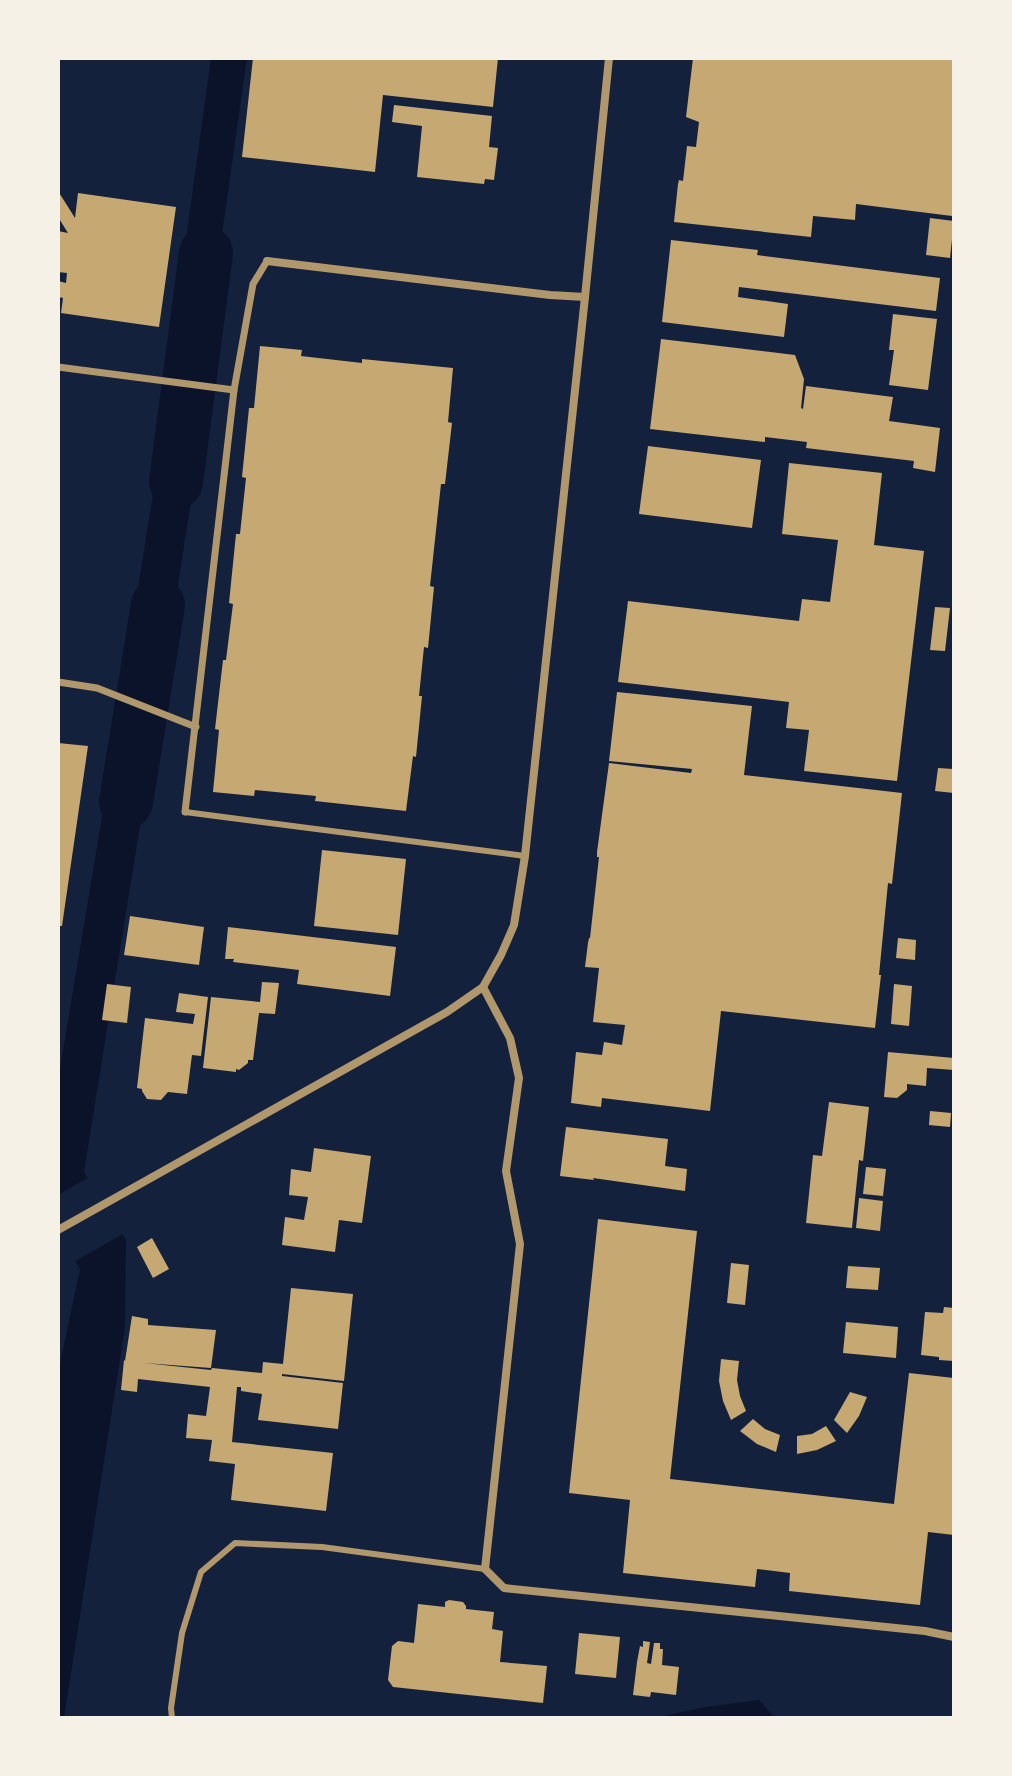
<svg xmlns="http://www.w3.org/2000/svg" width="1012" height="1776" viewBox="0 0 1012 1776" font-family="Overpass,sans-serif">
  <rect width="100%" height="100%" fill="#14213d"/>
  <g fill="#0b132b">
    <path d="M211 58H247L210 319 173 333Z"/>
    <path d="M167 406 205 412 162 687 125 670Z"/>
    <path d="M117 727 155 733 84 1172 126 1240 125 1327 64 1718H58V1373L80 1269 58 1234V1081Z"/>
    <path d="M759 1700 775 1718H655L705 1707Z"/>
  </g>
  <path fill="#14213d" d="M91 1176 126 1232 72 1263 58 1241V1195Z"/>
  <g fill="none" stroke-linecap="round" stroke-linejoin="round">
    <g stroke="#0b132b" stroke-width="54">
      <path d="M176 482 206 253"/>
      <path d="M126 802 158 605"/>
    </g>
  </g>
  <g fill="#c6a872">
    <path d="M253 58H498L493 107 383 95 375 172 242 157Z"/>
    <path d="M693 58H954V198L952 216 856 204 855 220 813 216 811 237 674 222 678 184 679 180 683 181 687 146 696 147 699 122 686 117Z"/>
    <path d="M394 105 492 116 489 147 498 148 494 180 485 179 484 184 417 177 422 126 392 122Z"/>
    <path d="M58 191 75 218 78 193 176 207 159 327 61 313 63 298 58 297V281L66 283 67 273 58 272V231L68 233 58 217Z"/>
    <path d="M930 218 954 221 950 258 926 255Z"/>
    <path d="M671 240 758 250 757 255 940 278 936 311 739 287 738 297 788 304 784 337 662 322Z"/>
    <path d="M893 314 937 319 928 390 889 385 894 350H889Z"/>
    <path d="M661 339 795 355 804 379 801 408 803 409 806 386 893 397 889 421 940 428 935 472 913 468 914 461 806 448 807 442 765 437V442L650 429Z"/>
    <path d="M260 346 302 350 301 356 362 363V359L453 368 448 422 452 423 445 484H441L430 586 434 587 428 648 424 647 419 696H422L416 757 413 756 406 811 315 801 316 796 255 790 254 796 213 792 219 730 215 729 223 660H226L233 604 229 603 236 534H240L246 478 242 477 249 408H254Z"/>
    <path d="M648 446 761 460 752 528 639 514Z"/>
    <path d="M789 463 882 473 874 545 924 551 897 781 804 771 809 730 786 728 789 702 618 682 628 601 799 621 802 599 830 602 838 540 782 534Z"/>
    <path d="M935 607 950 608 945 651 930 650Z"/>
    <path d="M617 692 752 706 744 775 902 793 892 884 888 883 879 975H881L875 1028 721 1011 710 1111 602 1098 601 1107 571 1103 576 1052 602 1055 604 1042 622 1045 625 1025 593 1022 599 968 585 967 588 943 589 938H590L599 857H597V852L609 763 691 773 692 769 609 761Z"/>
    <path d="M58 743 88 746 62 926H58Z"/>
    <path d="M938 768 954 769V793L935 791Z"/>
    <path d="M322 850 406 859 398 935 314 926Z"/>
    <path d="M130 916 204 927 199 965 124 955Z"/>
    <path d="M228 927 396 947 390 996 297 984 299 970 233 962 234 959H225Z"/>
    <path d="M898 938 916 940 915 960 896 958Z"/>
    <path d="M262 982 279 983 275 1014 259 1013 253 1060H248V1063L239 1070 236 1069V1072L203 1068 211 997 260 1002Z"/>
    <path d="M107 984 131 987 127 1023 102 1020Z"/>
    <path d="M894 984 912 986 909 1026 891 1024Z"/>
    <path d="M179 993 208 997 201 1056 192 1055 187 1094 168 1092 161 1100 147 1099 142 1091V1089L137 1088 145 1018 193 1024 195 1014 176 1012Z"/>
    <path d="M888 1052 954 1058V1070L927 1068 926 1086 907 1084V1090L897 1098 884 1097Z"/>
    <path d="M829 1102 869 1107 863 1161 859 1160 852 1228 806 1223 813 1155 822 1156Z"/>
    <path d="M930 1111 951 1113 950 1127 929 1125Z"/>
    <path d="M566 1127 668 1139 665 1166 687 1169 685 1191 593 1178 594 1180 560 1176Z"/>
    <path d="M314 1148 371 1156 362 1223 339 1220 335 1252 282 1245 285 1217 304 1220 308 1197 289 1195 291 1169 311 1172Z"/>
    <path d="M866 1167 886 1169 883 1196 863 1194Z"/>
    <path d="M859 1198 883 1201 880 1231 856 1228Z"/>
    <path d="M598 1219 697 1231 670 1479 894 1504 909 1373 954 1378V1535L928 1532 920 1605 789 1591 790 1573 757 1569 755 1587 623 1573 630 1500 569 1493Z"/>
    <path d="M152 1238 169 1269 153 1278 137 1247Z"/>
    <path d="M731 1263 749 1265 745 1305 727 1303Z"/>
    <path d="M848 1266 880 1268 878 1290 846 1288Z"/>
    <path d="M291 1288 353 1294 344 1381 282 1374V1376L343 1383 338 1429 258 1420 262 1394 241 1391V1387H237L232 1442 333 1453 326 1511 231 1500 235 1464 209 1461 212 1440 186 1438 188 1414 206 1416 210 1387 138 1379 137 1392 121 1390 124 1360 125 1361 132 1316 148 1319V1325L216 1330 211 1368 144 1363 211 1370 212 1368 262 1373 263 1362 283 1364Z"/>
    <path d="M944 1307 954 1308V1361L939 1360V1357L921 1355 925 1312 943 1313Z"/>
    <path d="M846 1322 898 1327 896 1358 843 1353Z"/>
    <path d="M721 1359 739 1361 737 1380 740 1396 746 1411 731 1420 723 1401 719 1381Z"/>
    <path d="M850 1392 867 1397 859 1416 847 1433 834 1420Z"/>
    <path d="M753 1419 765 1429 780 1435 776 1452 757 1444 740 1431Z"/>
    <path d="M826 1426 836 1441 817 1450 797 1454V1436L812 1434Z"/>
    <path d="M449 1600 463 1602 466 1606V1609L494 1612 492 1629 503 1631 500 1662 547 1666 543 1703 393 1687 388 1680 392 1646 398 1641 414 1643 418 1604 445 1607V1602Z"/>
    <path d="M579 1633 620 1637 616 1678 575 1674Z"/>
    <path d="M643 1641 650 1642 647 1663 651 1664 654 1643H660V1649H663L662 1665 679 1667 676 1695 651 1692 650 1697 633 1695 637 1662 640 1646 643 1647Z"/>
  </g>
  <g fill="none" stroke-linecap="round" stroke-linejoin="round">
    <g stroke="#b1986c" stroke-width="6">
      <path d="M185 812 525 856"/>
      <path d="M172 1718 171 1708 182 1633 201 1572 235 1543 322 1547 485 1569"/>
    </g>
    <g stroke="#b1986c" stroke-width="7">
      <path d="M58 367 234 390"/>
      <path d="M58 682 97 688 196 727"/>
      <path d="M185 812 234 390 253 284 267 261"/>
    </g>
    <g stroke="#b1986c" stroke-width="8">
      <path d="M267 261 550 295 585 297"/>
      <path d="M483 987 510 1038 519 1078 506 1171 520 1244 485 1569 504 1588 925 1631 954 1637"/>
      <path d="M58 1230 447 1012 483 987 501 955 514 925 525 856 585 297 609 58"/>
    </g>
  </g>
  <rect width="1012" height="1776" fill="none" stroke="#f6f1e7" stroke-width="120"/>
</svg>
